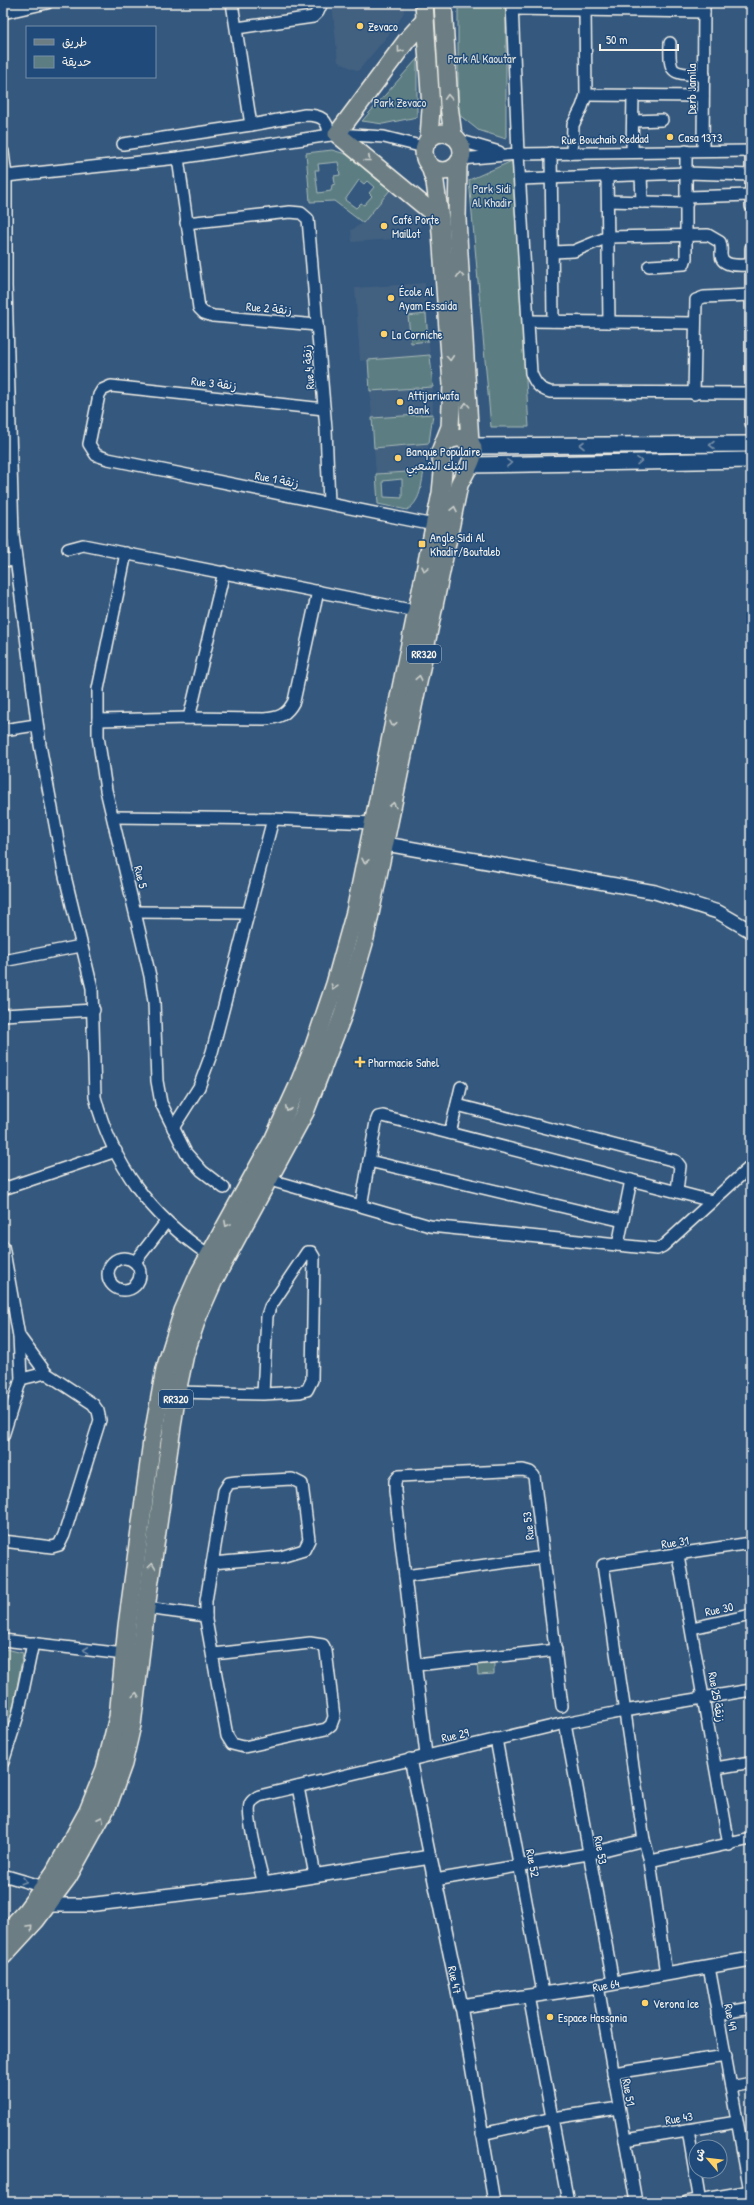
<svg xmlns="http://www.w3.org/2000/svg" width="754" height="2205" viewBox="0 0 754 2205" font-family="'Patrick Hand','Playpen Sans Arabic',sans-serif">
  <rect width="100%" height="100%" fill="#34587e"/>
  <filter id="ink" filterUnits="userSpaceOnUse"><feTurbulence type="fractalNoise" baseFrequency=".025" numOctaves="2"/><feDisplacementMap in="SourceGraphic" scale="8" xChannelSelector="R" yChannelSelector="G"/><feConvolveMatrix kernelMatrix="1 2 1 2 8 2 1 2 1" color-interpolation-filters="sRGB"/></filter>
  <g filter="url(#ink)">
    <g fill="#436180">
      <path d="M332 3H404V12L396 26 358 71 338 62Z"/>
      <path d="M390 190 412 208 420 218 422 237 352 242 351 230 363 223Z"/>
      <path d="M425 283 430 355 360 361 355 288Z"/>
      <path d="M433 387V414L372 418 370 391Z"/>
      <path d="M429 443 424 471 376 474 374 448Z"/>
    </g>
    <g fill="#5c7e83" stroke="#a8b8b6" fill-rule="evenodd">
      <path d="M458 3H506V139L478 130 458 114Z"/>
      <path d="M417 59V117L383 124 362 121Z"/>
      <path d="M332 150 346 154 390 190 363 223 334 201 310 202 306 153ZM338 162 340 175 334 176 335 184 332 185 331 191 318 193 315 170H319L318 164ZM359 180 364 184 367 181 374 187 369 193 372 196 364 205 361 203 356 208 345 200Z"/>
      <path d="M512 161 529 427H491L469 180Z"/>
      <path d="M426 314 428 341 411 343 408 316Z"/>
      <path d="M430 355 433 387 370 391 368 360Z"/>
      <path d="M433 414 429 443 374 448 372 418Z"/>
      <path d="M424 471C421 486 421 501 407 510L378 504 376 474ZM402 479V498L384 497 383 481Z"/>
      <path d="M6 1649 23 1653 12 1716 3 1746V1651Z"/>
      <path d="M492 1662 494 1664V1674L478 1675 477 1664Z"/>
    </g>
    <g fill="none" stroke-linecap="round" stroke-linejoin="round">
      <defs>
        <g id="minor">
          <path d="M232 3 251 125"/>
          <path d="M512 3 518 154 531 373C535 383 539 389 550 392L751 393"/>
          <path d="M512 9 704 12"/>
          <path d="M3 13 47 3"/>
          <path d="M237 28 313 17 318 12 322 3"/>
          <path d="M670 43C669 76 672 73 704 75"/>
          <path d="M586 95 703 96"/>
          <path d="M633 121 662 120"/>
          <path d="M458 140 499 152"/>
          <path d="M123 144 251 125 305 115C321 115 328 119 329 135"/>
          <path d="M703 151 704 3"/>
          <path d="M751 151V206"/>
          <path d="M3 152 6 176V286L13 535 40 745 64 872 92 988 95 1097C113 1166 151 1216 209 1255"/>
          <path d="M632 152 633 95"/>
          <path d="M551 153 553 321"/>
          <path d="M572 153 573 125 582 107 586 95 585 10"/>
          <path d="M178 158 199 308 204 313 213 316 317 325"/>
          <path d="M461 159 518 154 751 151"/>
          <path d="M641 174 642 202"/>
          <path d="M607 175 609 322"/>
          <path d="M6 176 178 158 337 134 384 137 424 147"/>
          <path d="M520 179 687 173 751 175"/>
          <path d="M687 197 751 195"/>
          <path d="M608 201 687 203"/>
          <path d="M186 223 290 212 301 213 308 219 326 429 329 503"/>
          <path d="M751 248V423"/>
          <path d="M553 252 574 251 608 237 708 235 720 242C722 247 721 250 721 254 721 268 742 265 751 265"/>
          <path d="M649 266 684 264 686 258V151"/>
          <path d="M529 321 694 323"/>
          <path d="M694 394 696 300 704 297 751 295"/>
          <path d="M324 409 111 386 102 390 99 395 89 444 96 455 108 459 434 525"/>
          <path d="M68 549 83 545 416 611"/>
          <path d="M126 553 98 689V736L106 790 150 976 154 1002 157 1081 161 1103 186 1153 202 1171 224 1188"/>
          <path d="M3 560 16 561"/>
          <path d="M189 718 224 572"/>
          <path d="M98 720 189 718 264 719C279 718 287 715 294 701L318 591"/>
          <path d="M3 730 36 725"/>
          <path d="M113 817 273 819 374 823"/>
          <path d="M136 912 248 913"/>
          <path d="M3 961 81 946"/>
          <path d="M3 1015 94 1010"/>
          <path d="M457 1105 676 1161 680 1166 677 1191"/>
          <path d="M173 1128 199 1087 212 1052 273 819"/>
          <path d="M450 1133 461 1087"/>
          <path d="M369 1161 623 1221"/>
          <path d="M270 1180 430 1226 657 1249 663 1246 751 1166"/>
          <path d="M3 1189 116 1151"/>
          <path d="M361 1206 376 1122 378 1117 383 1116 712 1201"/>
          <path d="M618 1245 631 1180"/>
          <path d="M3 1246 19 1336 21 1379 3 1436"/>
          <circle cx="124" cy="1274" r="16"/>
          <path d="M135 1262 166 1222"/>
          <path d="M21 1379 46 1373"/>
          <path d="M177 1392 263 1394 300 1392 307 1390 312 1380 314 1257 311 1252H307L270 1307 267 1316 263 1394"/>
          <path d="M3 1541 52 1547 59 1545 64 1535 100 1420 98 1411 93 1404 46 1373 19 1336"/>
          <path d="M678 1555 729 1845"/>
          <path d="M212 1563 281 1557 304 1550 309 1540 302 1484 292 1479 236 1482 229 1483 224 1491 206 1601V1620L227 1736 232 1744 244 1747 326 1729 331 1725 334 1717 326 1651 323 1645 310 1643 214 1654"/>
          <path d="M405 1576 544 1557"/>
          <path d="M146 1608 206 1616"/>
          <path d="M692 1628 751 1615"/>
          <path d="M3 1640 124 1654"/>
          <path d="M416 1665 556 1650"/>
          <path d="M565 1723 613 1982"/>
          <path d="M496 1739 543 1993"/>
          <path d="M426 1755 395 1491V1481L399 1476 523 1470 530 1472 534 1476 562 1706"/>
          <path d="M410 1759 430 1857"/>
          <path d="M3 1762 18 1715 33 1643"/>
          <path d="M716 1768 751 1762"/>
          <path d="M298 1787 315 1875"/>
          <path d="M650 1861 751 1839"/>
          <path d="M3 1875 44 1887"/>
          <path d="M435 1880 588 1854 644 1840"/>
          <path d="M264 1884C260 1869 246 1817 250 1804 252 1800 256 1798 259 1796L565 1723 624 1711 751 1690"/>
          <path d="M709 1967 750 2191"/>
          <path d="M666 1974 650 1861 644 1840 603 1565 751 1543"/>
          <path d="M598 1986 636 2202"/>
          <path d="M529 1996 568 2202"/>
          <path d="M461 2006 494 2202"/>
          <path d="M717 2014 751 2008"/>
          <path d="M613 2073 726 2056"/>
          <path d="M731 2087 751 2083"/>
          <path d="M688 2130 700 2202"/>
          <path d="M482 2134 553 2118 619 2108"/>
          <path d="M625 2140 737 2122"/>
          <path d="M687 2202 751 2191"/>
        </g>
        <g id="tertiary">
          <path d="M386 844 655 892 718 912 751 931"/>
          <path id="s1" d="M48 1905H87L264 1884 430 1857 461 2006 598 1986 751 1959"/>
        </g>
        <g id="secondary">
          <path d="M471 446 751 444"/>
          <path d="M470 465 751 460"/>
        </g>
        <g id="primary">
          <path d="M424 3 431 108 429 139"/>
          <path d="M443 3 449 105 453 136"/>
          <path d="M425 20 407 40 337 134 440 219"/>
          <circle cx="443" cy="152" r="19"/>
          <path d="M458 164 457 219 470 443"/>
          <path d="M3 1936 26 1911 54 1873 88 1811 105 1769 118 1717 127 1626 152 1441 165 1369 183 1311 200 1272 274 1138 297 1088 314 1046 335 984 355 912 441 493 443 472 440 452 450 427 452 384 440 219 435 182 430 167"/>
          <path d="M3 1956 36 1920 68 1877 109 1803 123 1764 132 1725 146 1608 177 1392 185 1354 198 1316 214 1280 305 1112 342 1017 364 943 459 485C464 472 486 447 463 439 456 436 450 439 445 443"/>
        </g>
      </defs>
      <use href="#minor" stroke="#f4f1e8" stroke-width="14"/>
      <use href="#tertiary" stroke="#f4f1e8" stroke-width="16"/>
      <use href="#secondary" stroke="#f4f1e8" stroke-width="18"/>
      <use href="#primary" stroke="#f4f1e8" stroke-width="20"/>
      <use href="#minor" stroke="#1f4a7a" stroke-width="11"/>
      <use href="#tertiary" stroke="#1f4a7a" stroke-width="13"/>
      <use href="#secondary" stroke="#1f4a7a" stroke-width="15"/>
      <use href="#primary" stroke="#6c7e84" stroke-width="17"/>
    </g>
    <defs><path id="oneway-chevron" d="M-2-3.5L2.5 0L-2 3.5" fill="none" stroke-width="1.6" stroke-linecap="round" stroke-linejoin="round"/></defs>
    <g stroke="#cbceca">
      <use href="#oneway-chevron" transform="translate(400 50) rotate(127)"/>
      <use href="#oneway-chevron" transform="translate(448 97) rotate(-93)"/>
      <use href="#oneway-chevron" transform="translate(368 159) rotate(39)"/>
      <use href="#oneway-chevron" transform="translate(460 275) rotate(-93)"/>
      <use href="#oneway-chevron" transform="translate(450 358) rotate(86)"/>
      <use href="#oneway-chevron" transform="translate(466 405) rotate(-93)"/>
      <use href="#oneway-chevron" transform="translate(454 509) rotate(-78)"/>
      <use href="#oneway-chevron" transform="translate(425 569) rotate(102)"/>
      <use href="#oneway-chevron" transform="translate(419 678) rotate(-79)"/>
      <use href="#oneway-chevron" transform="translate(393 724) rotate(101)"/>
      <use href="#oneway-chevron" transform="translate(393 805) rotate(-79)"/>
      <use href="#oneway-chevron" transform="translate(365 861) rotate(102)"/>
      <use href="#oneway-chevron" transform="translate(334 987) rotate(108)"/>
      <use href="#oneway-chevron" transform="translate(288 1109) rotate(115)"/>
      <use href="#oneway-chevron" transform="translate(227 1224) rotate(118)"/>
      <use href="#oneway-chevron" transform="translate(152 1566) rotate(-82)"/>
      <use href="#oneway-chevron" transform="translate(136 1695) rotate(-83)"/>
      <use href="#oneway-chevron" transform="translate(101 1819) rotate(-63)"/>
      <use href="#oneway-chevron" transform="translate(30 1927) rotate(-47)"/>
    </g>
    <g stroke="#748da6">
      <use href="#oneway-chevron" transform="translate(582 445) rotate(180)"/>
      <use href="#oneway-chevron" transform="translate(712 445) rotate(180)"/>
      <use href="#oneway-chevron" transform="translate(639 461) rotate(-1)"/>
      <use href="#oneway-chevron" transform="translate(509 463) rotate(-1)"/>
      <use href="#oneway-chevron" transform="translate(86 1650) rotate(-173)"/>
      <use href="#oneway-chevron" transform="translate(24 1881) rotate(16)"/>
    </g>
  </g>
  <g fill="#ffd166" stroke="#1f4a7a" stroke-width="1.5">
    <circle cx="360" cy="26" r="4"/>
    <circle cx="670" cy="137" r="4"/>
    <circle cx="384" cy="226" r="4"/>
    <circle cx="391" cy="298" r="4"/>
    <circle cx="384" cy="334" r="4"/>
    <circle cx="400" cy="402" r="4"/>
    <circle cx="398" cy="458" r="4"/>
    <rect x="418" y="540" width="8" height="8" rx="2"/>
    <path d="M358 1056h4v4h4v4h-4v4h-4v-4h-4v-4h4z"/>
    <circle cx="645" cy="2003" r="4"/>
    <circle cx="550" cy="2017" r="4"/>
  </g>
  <g text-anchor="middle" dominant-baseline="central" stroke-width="3" stroke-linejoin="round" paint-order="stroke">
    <g fill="#1f4a7a" stroke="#b4bfc7" stroke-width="1">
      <rect x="407" y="645" width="34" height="18" rx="3"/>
      <rect x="159" y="1390" width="34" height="18" rx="3"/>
    </g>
    <g font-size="11" font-weight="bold" fill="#f4f1e8">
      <text x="424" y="654">RR320</text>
      <text x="176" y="1399">RR320</text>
    </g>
    <g font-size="12" fill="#f4f1e8" stroke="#1f4a7a" text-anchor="start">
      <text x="368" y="26">Zevaco</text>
      <text x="678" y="137">Casa 1373</text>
      <text x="392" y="219">Café Porte<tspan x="392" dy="14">Maillot</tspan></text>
      <text x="399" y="291">École Al<tspan x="399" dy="14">Ayam Essaida</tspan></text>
      <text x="392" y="334">La Corniche</text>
      <text x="408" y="395">Attijariwafa<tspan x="408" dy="14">Bank</tspan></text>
      <text x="406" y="451">Banque Populaire<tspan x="406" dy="14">البنك الشعبي</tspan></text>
      <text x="430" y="537">Angle Sidi Al<tspan x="430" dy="14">Khadir/Boutaleb</tspan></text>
      <text x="368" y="1062">Pharmacie Sahel</text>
      <text x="653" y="2003">Verona Ice</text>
      <text x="558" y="2017">Espace Hassania</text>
    </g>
    <g font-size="12" fill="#dde0d9" stroke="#1f4a7a">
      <text x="482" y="58">Park Al Kaoutar</text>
      <text x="400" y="102">Park Zevaco</text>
      <text x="492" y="188">Park Sidi<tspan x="492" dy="14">Al Khadir</tspan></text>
    </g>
    <g font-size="12" fill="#f4f1e8" stroke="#1f4a7a">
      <text transform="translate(691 89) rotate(-90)">Derb Jamila</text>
      <text transform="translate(605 139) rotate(-1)">Rue Bouchaib Reddad</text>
      <text transform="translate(269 308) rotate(5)">Rue 2 زنقة</text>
      <text transform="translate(308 367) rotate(-95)">Rue 4 زنقة</text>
      <text transform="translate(214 383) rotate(6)">Rue 3 زنقة</text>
      <text transform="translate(277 479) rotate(11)">Rue 1 زنقة</text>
      <text transform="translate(141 877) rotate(76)">Rue 5</text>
      <text transform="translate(528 1526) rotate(-96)">Rue 53</text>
      <text transform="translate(675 1542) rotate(-9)">Rue 31</text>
      <text transform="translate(719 1609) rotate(-12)">Rue 30</text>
      <text transform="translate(717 1697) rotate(80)">Rue 25 زنقة</text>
      <text transform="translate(455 1735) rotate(-13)">Rue 29</text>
      <text transform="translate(601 1850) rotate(80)">Rue 53</text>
      <text transform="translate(533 1863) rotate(79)">Rue 52</text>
      <text stroke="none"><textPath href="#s1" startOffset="511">Rue 47</textPath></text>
      <text stroke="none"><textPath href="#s1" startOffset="684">Rue 64</textPath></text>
      <text transform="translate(731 2017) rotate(79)">Rue 49</text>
      <text transform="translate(629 2092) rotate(80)">Rue 51</text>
      <text transform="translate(679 2118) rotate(-9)">Rue 43</text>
    </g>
  </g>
  <rect width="754" height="2205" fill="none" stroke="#1f4a7a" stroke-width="16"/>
  <rect x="8" y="8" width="738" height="2189" fill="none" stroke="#f4f1e8" stroke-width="1.5" filter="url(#ink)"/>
  <rect x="26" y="26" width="130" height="52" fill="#1f4a7a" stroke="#748da6"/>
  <rect x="34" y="39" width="20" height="6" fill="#6c7e84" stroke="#748da6"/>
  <text x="62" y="46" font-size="12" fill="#f4f1e8">طريق</text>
  <rect x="34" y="56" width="20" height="12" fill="#5c7e83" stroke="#748da6"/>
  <text x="62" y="66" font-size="12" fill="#f4f1e8">حديقة</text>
  <g transform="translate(708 2159) rotate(298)"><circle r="19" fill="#1f4a7a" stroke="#748da6"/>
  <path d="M0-3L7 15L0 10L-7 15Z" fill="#ffd166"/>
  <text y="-6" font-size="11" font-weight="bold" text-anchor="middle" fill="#f4f1e8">ش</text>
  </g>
  <path d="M600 44v6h78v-6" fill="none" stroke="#f4f1e8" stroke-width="2"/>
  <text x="606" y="44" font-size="12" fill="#f4f1e8" stroke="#1f4a7a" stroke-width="3" paint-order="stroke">50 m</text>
</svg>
